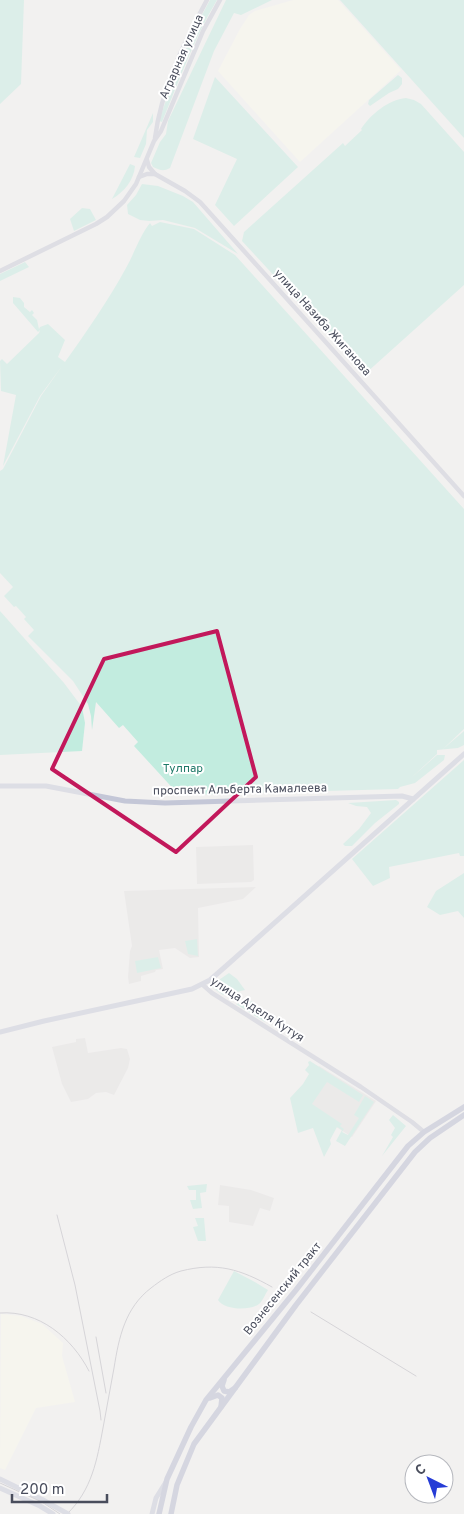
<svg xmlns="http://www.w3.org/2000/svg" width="464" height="1514" viewBox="0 0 464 1514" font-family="Overpass,sans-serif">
  <rect width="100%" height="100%" fill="#f2f1f0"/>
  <g fill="#fbfbeb">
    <path d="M293 0H338L401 70 300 162 218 71 240 29 249 15 255 11Z"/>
    <path d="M1 1314 21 1316 42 1324 63 1343 62 1356 75 1402 36 1408 5 1470 0 1468Z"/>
  </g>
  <g fill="#e3e2e1">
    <path d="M253 845 254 880 251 882 197 884 196 847Z"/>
    <path d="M256 887 243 899 198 908 199 957 190 958 175 948 159 950 163 969 156 970 155 972 141 976V981L129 984 128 977 130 951 132 946 124 891Z"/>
    <path d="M85 1038 88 1053 121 1048 127 1049 130 1059 128 1068 114 1095 106 1092 96 1093 88 1099 71 1102 62 1084 52 1047 76 1042V1039Z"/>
    <path d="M319 1066 376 1101 352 1137 300 1104 305 1086Z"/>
    <path d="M220 1185 251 1190 274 1198 270 1211 260 1208 253 1226 229 1222V1206L218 1205Z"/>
  </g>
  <g fill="#c2ecdf">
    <path d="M0 0H24L21 84 0 104Z"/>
    <path d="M210 0H217C194 38 179 81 162 122L159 121C173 79 188 39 210 0Z"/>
    <path d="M226 0H272L241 15 234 13 214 51 170 168C163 172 160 170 153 167L151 163 160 142 166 134 168 121Z"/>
    <path d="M340 0H464V138Z"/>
    <path d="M398 75 402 78V84L398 89 389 93 370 106 368 104 369 100Z"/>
    <path d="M215 77 298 167 234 226 215 205 237 159 193 139Z"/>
    <path d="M406 98 414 100 421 104 464 152V285L365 374 242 241 244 232 343 143 345 146 362 130 361 129C371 114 388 100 406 98Z"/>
    <path d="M153 113V122L147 130 146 144 140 158 134 157Z"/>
    <path d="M130 164 135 166C134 180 124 192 112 199Z"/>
    <path d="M142 184 158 186 183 196 193 202 238 254 195 228 163 220 149 221 140 220 128 214 127 205 136 195Z"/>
    <path d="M82 208 90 209 96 220 74 231 70 219Z"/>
    <path d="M160 222 194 229 235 255 464 509V729L443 749 464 731V745L458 748 437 750V754L411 778 437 755H445L444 760 415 783 400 787 398 789 179 795 134 746 138 742 123 725 119 728 96 702 92 730 91 716 88 704 73 681 28 636 34 630 24 619 26 617 16 606 14 607 4 596 13 587 0 573V471L3 469 41 396 62 366 40 396 3 466 16 395 1 391 0 361 2 359 7 364 39 333 40 330 38 332 13 303V297L20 298 24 303V307L30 312 32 310 34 313 32 315 37 320 39 329 40 327 48 324 65 340 58 357 65 362C87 331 108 301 126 268 134 254 140 235 150 223L152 226Z"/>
    <path d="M25 262 29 267 0 281V274Z"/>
    <path d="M0 611 64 683 82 707 85 723 82 751 0 755Z"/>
    <path d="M464 760V856H460L459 853 389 867 390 878 373 886 352 859Z"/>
    <path d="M396 800 399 802V804L375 823 352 846H345L343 844 359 829 371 813 367 807 356 806 348 803Z"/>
    <path d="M464 873V918L458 911 440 915 427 907 436 891Z"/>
    <path d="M197 939 198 956 188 954 185 941Z"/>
    <path d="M158 957 161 968 137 973 135 961Z"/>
    <path d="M229 973 237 979 245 990 223 995 212 987 213 984Z"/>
    <path d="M252 1001 256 1004 265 1022 236 1004Z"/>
    <path d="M310 1061 363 1095 359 1102 327 1082 312 1104 342 1124 340 1126 344 1129 342 1132 348 1135 359 1118 354 1115 365 1096 374 1102 345 1146 336 1141 342 1130 337 1127 330 1140 331 1144 324 1157 313 1128 298 1133 290 1098 303 1084 309 1074 305 1070 309 1065 308 1062Z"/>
    <path d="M393 1115 406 1126 382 1156 393 1137 391 1135 395 1128 389 1120Z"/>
    <path d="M207 1184 206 1192 200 1193 202 1208 193 1209 190 1200H196V1190H189L187 1186Z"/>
    <path d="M195 1218H204L206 1241H198L193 1227 198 1226Z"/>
    <path d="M234 1271 253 1281 268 1290C265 1294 263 1301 259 1304 250 1311 224 1310 218 1300Z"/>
  </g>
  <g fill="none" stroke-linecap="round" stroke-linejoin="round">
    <g stroke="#c5c8d4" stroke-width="4.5">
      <path d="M155 138C161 90 184 42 207 0"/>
      <path d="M147 160 149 167 155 174 185 191 200 202 464 496"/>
      <path d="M139 177 147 174H155"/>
      <path d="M0 271 96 224 107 217 124 201 136 184 154 141 161 131 203 31 220 0"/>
      <path d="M203 985 212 993 361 1087 412 1122 424 1132"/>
    </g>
    <g stroke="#c4c7d7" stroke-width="5">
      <path d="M0 786H46L125 801 165 803 402 796 413 799"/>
      <path d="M0 1032 44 1021 192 989 210 980 226 966 464 754"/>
      <path d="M0 1479 43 1500"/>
      <path d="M0 1488 40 1506 53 1514"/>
      <path d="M152 1514 156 1498 166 1482"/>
    </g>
    <g stroke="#b2b7cd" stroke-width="5.5">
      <path d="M224 1380 222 1386 224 1391 229 1392 235 1388"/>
      <path d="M210 1398 218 1395 222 1398 221 1407"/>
      <path d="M159 1514 167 1479 191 1427 206 1400 296 1290 408 1146 424 1132 464 1107"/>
      <path d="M171 1514 177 1485 194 1444 296 1305 415 1152 430 1138 464 1115"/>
    </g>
    <path stroke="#b3b3ba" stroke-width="1" d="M0 1483 42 1502 60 1514"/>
    <g stroke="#b3b3ba" stroke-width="1">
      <path d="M57 1215 75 1285 100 1411 101 1420"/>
      <path d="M311 1312 416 1376"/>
      <path d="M0 1313C39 1310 72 1338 89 1371"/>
      <path d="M96 1337 106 1393"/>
      <path d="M67 1514C92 1490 97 1460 103 1428 107 1408 110 1388 114 1368 119 1337 125 1308 151 1288 160 1281 170 1274 181 1271 217 1262 240 1269 272 1287"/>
    </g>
    <path stroke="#c4c7d7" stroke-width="5" d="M43 1500 68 1514"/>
  </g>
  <path d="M0 0H464V1514H0ZM217 631 256 777 176 852 52 769 104 659Z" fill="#f2f1f0" fill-opacity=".55" fill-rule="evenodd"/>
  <path fill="none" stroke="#c2185b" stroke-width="4" stroke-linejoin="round" d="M217 631 256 777 176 852 52 769 104 659Z"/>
  <g text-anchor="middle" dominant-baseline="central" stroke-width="4" stroke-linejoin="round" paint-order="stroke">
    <g font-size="12" fill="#494d5c" stroke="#fff">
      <text transform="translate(182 57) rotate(-66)">Аграрная улица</text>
      <text transform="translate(322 323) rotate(48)">улица Назиба Жиганова</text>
      <text transform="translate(240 790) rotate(-1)">проспект Альберта Камалеева</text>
      <text transform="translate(257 1010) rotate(33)">улица Аделя Кутуя</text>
      <text transform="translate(283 1289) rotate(-51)">Вознесенский тракт</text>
    </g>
    <g font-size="12" fill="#1e7968" stroke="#fff">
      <text x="183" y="769">Тулпар</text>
    </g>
  </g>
  <g transform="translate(429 1479) rotate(318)"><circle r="24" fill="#ffffff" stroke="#b6b8be"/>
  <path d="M0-4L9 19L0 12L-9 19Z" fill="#263cd6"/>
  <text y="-8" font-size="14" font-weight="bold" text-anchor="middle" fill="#494d5c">С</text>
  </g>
  <path d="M12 1494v8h95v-8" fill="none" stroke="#494d5c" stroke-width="2.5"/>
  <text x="20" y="1494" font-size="15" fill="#494d5c" stroke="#ffffff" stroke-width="4" paint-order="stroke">200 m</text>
</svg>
